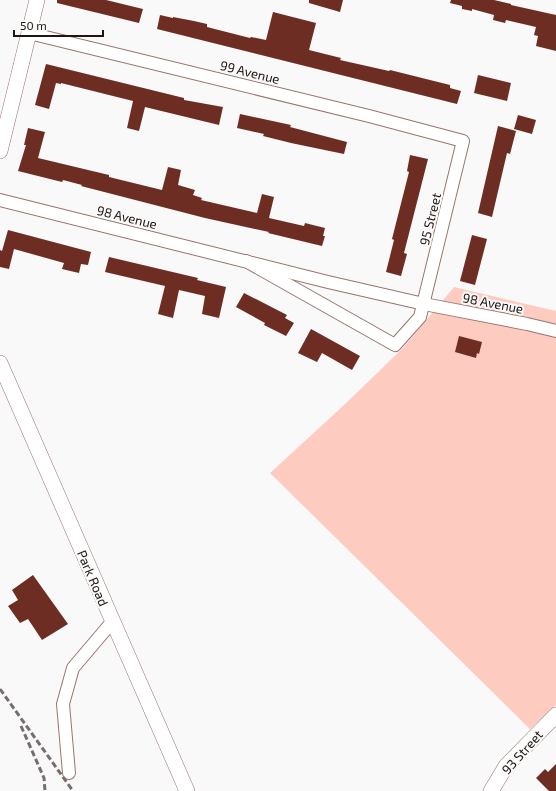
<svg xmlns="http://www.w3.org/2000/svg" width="556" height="791" viewBox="0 0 556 791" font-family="'Exo 2',sans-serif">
  <rect width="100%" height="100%" fill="#f9f9f9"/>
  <path fill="#fecbc1" d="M454 287 556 311V705L530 729 270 473 343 406 402 349Z"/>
  <g fill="#6d2d22">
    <path d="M57 0H106L143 9 139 23 57 3Z"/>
    <path d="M309 0H343L340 12 309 3Z"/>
    <path d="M451 0H494L511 4V5L556 15V51L536 46 538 36 534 35 536 27 506 20 505 23 493 20 494 15 472 9V11L462 9V6L450 3Z"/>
    <path d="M273 12 316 23 309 50 341 58 340 60 389 71 390 70 450 85V88L461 91 457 104 157 29 160 15 173 18V17L194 21 207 24V27L250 38 251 37 266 40Z"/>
    <path d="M46 64 184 98V100L223 107 219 125 145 107 139 131 127 128 133 101 61 83V84L56 83 49 109 35 105Z"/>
    <path d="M478 75 511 83 507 101 474 93Z"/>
    <path d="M240 114 291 125 290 127 347 142 344 154 291 143 263 136 264 134 237 128Z"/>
    <path d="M518 115 536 120 532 134 514 129Z"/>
    <path d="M498 126 516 131 510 154 507 153 492 217 478 213Z"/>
    <path d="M28 128 45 132 38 158 109 175V177L162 190 168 167 181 170 178 185 195 190 193 195 202 198 201 200 257 213 262 194 274 197 269 218 304 226 305 223 325 228 323 236H325L322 246 268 233 269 232 205 218 81 186 82 185 63 180 62 182 18 171 26 145H24Z"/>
    <path d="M410 155 428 159 404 253 407 254 401 276 386 272 394 240 392 239 409 172 407 171Z"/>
    <path d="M8 230 91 252 88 265 81 264 79 273 62 269 64 263 14 249 9 269 0 267V250L2 251Z"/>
    <path d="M472 235 487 239 475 285 460 281Z"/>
    <path d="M109 257 198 278 197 280 226 287 219 318 202 314 205 296 179 290 173 318 158 314 165 286 105 272Z"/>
    <path d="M244 293 287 315 285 318 294 323 286 336 264 325 265 323 236 307Z"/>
    <path d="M311 329 360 356 352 370 322 353 317 362 298 353Z"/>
    <path d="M459 336 482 342 479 354 477 353 476 358 455 352Z"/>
    <path d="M33 575 68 624 42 640 28 619 20 623 8 606 18 600 12 590Z"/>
    <path d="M556 764V791H549L536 778 545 769 548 772Z"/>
  </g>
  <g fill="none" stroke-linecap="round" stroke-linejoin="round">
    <defs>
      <g id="minor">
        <path d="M29 33 369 116 463 141 420 317 395 345 246 261"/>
        <path d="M0 200 328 282 424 304 527 324 556 331"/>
        <path d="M69 773 63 704 73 668 112 622"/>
      </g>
      <g id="tertiary">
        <path d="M0 151 37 0"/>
        <path d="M0 363 187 791"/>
        <path d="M491 791 506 766 556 715"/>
      </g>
    </defs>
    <use href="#minor" stroke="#98756d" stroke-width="14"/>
    <use href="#tertiary" stroke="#98756d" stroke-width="16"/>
    <use href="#minor" stroke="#fff" stroke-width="12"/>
    <use href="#tertiary" stroke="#fff" stroke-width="15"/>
    <g stroke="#766e6d" stroke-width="3" stroke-dasharray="6 3" stroke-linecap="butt">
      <path d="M0 689 73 791"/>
      <path d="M21 726 44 778 45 791"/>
    </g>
  </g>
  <g text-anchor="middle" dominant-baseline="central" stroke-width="4" stroke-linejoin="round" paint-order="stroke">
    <g font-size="13" fill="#201310" stroke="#f9f9f9">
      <text transform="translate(250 72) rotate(14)">99 Avenue</text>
      <text transform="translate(127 217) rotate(14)">98 Avenue</text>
      <text transform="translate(430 219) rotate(-76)">95 Street</text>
      <text transform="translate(493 303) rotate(11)">98 Avenue</text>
      <text transform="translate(93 578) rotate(67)">Park Road</text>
      <text transform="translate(522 752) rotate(-48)">93 Street</text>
    </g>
  </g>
  <path d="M14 30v6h89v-6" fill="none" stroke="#201310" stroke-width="2"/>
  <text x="20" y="30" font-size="12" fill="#201310" stroke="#f9f9f9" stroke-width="3" paint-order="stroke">50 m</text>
</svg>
